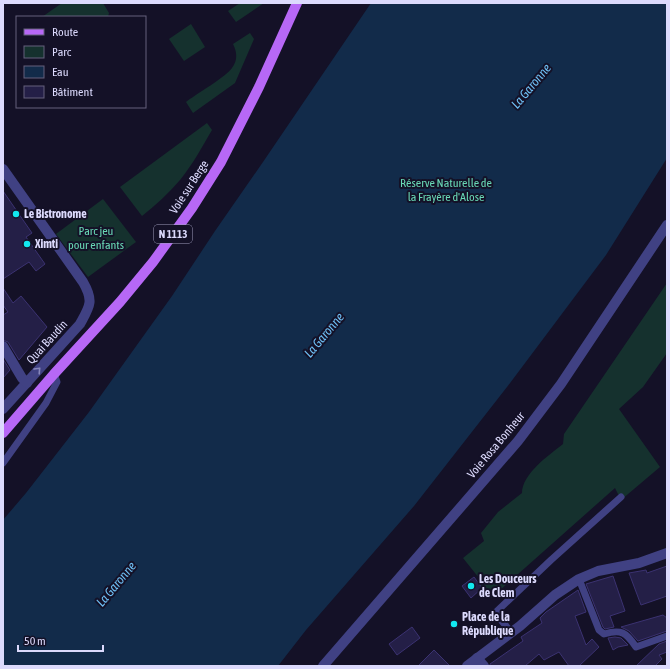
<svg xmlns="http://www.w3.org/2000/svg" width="670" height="669" viewBox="0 0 670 669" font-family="'Asap Condensed',sans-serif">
  <rect width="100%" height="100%" fill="#141127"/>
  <g fill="#15312e">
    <path d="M62 3H103L109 13 108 17H42Z"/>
    <path d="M240 3H264L236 22 228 11Z"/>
    <path d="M191 24 205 47 184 61 169 39Z"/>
    <path d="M250 33 254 39 235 83 193 113 186 102C195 95 227 76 232 68 238 60 237 52 233 44Z"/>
    <path d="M207 123 212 130C202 147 193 164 180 180 169 193 156 205 142 216L120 187Z"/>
    <path d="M103 199 136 242 88 277 56 234Z"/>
    <path d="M667 283V353L643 387 619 409 660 467 621 500 615 488 491 598 480 586 483 583 463 558 484 541 481 533 498 512 522 493C522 474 549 455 563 444L564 434Z"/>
  </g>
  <path fill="#122b4a" d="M371 3H667V158L606 255 507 387 414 506 306 630 278 666H3V520L26 493 89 412 172 296 215 231 263 162Z"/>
  <g fill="#241f47" stroke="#3b3271">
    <path d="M3 191 32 233 26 237 45 264 36 271 29 262 3 279Z"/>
    <path d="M3 288 13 303 21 296 47 327 19 360 8 342 3 340V315L8 312 3 305Z"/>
    <path d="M3 359 10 370 3 378Z"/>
    <path d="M667 566V596L641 605 629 573 646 570 647 573Z"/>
    <path d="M613 576 625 611 610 616 614 627 605 629 603 627 586 584Z"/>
    <path d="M474 577 482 588 471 598 462 586Z"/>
    <path d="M578 590 586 612 575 616 586 645 592 639 599 647 579 666H569L559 652 544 660 539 654 525 666H490V664L523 641 521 637 542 623 540 618 546 612Z"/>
    <path d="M663 615 667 618V631L638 641 629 631 621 627Z"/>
    <path d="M412 627 420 638 397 655 389 644Z"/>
    <path d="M615 637 621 638 628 645 618 647 613 650 608 638Z"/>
    <path d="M667 641V652L659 655 662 659 655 666H636L659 644Z"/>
    <path d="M434 650 450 666H418Z"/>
  </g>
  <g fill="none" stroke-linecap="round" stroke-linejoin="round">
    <g stroke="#404183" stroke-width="7">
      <path d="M3 463 46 403 57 382 54 374"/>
      <path d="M579 579 599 630 604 634C621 629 626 632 636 647L667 636"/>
      <path d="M512 633 495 613 551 560 621 497"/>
    </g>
    <g stroke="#404183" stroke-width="10">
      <path d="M3 169 83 282C94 301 90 306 80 324L3 409"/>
      <path d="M3 346 22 378 27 383"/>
      <path d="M477 658 484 666"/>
      <path d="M467 666 520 626 555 595 579 579 598 571 639 563 667 553"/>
    </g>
    <path stroke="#404183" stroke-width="10" d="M323 666 518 441 561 384 667 225"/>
    <path stroke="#b768f6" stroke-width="10" d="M3 433 54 374 120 302 153 262 192 208 221 162 259 87 297 3"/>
  </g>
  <defs><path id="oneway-chevron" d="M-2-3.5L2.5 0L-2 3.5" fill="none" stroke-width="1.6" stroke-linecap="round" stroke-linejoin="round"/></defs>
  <use stroke="#8686ba" href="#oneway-chevron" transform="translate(38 370) rotate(-47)"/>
  <g fill="#12e8f0" stroke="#141127" stroke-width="1.5">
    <circle cx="16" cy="214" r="4"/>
    <circle cx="27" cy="244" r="4"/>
    <circle cx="471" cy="586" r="4"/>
    <circle cx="454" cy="624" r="4"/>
  </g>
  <g text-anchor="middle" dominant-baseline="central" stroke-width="4" stroke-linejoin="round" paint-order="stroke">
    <rect fill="#141127" stroke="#a09ebd" stroke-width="1" x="154" y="225" width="38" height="18" rx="3"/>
    <g font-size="11" font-weight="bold" fill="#dcdafd">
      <text x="173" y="234">N 1113</text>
    </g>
    <g font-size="12" fill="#69d9b6" stroke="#141127">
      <text x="446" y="183">Réserve Naturelle de<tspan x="446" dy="14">la Frayère d'Alose</tspan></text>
      <text x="96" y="231">Parc jeu<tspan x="96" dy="14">pour enfants</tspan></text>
    </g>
    <g font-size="12" fill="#dcdafd" stroke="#141127">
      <text transform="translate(189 187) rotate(-57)">Voie sur Berge</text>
      <text transform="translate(47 342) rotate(-48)">Quai Baudin</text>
      <text transform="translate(496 445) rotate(-50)">Voie Rosa Bonheur</text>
    </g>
    <g font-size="12" font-weight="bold" fill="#dcdafd" stroke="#141127" text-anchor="start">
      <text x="24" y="214">Le Bistronome</text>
      <text x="35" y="244">Ximti</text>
      <text x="479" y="579">Les Douceurs<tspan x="479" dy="14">de Clem</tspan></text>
      <text x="462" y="617">Place de la<tspan x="462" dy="14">République</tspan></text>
    </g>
    <g font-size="13" font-style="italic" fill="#6fc0f6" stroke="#141127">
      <text transform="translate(531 86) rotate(-50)">La Garonne</text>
      <text transform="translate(324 335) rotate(-50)">La Garonne</text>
      <text transform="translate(116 584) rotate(-50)">La Garonne</text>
    </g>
  </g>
  <rect width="670" height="669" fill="none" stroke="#dcdafd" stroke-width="8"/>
  <rect x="16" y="16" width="130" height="92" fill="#141127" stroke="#64617d"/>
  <rect x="24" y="29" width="20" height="6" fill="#b768f6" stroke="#64617d"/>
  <text x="52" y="36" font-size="12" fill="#dcdafd">Route</text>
  <rect x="24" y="46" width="20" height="12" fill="#15312e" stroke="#64617d"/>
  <text x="52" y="56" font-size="12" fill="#dcdafd">Parc</text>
  <rect x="24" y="66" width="20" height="12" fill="#122b4a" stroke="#64617d"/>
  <text x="52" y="76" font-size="12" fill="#dcdafd">Eau</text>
  <rect x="24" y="86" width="20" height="12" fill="#241f47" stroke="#64617d"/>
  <text x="52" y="96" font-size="12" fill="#dcdafd">Bâtiment</text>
  <path d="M18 645v6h85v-6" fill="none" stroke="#dcdafd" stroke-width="2"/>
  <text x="24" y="645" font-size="12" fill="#dcdafd" stroke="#141127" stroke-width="3" paint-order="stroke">50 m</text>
</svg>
